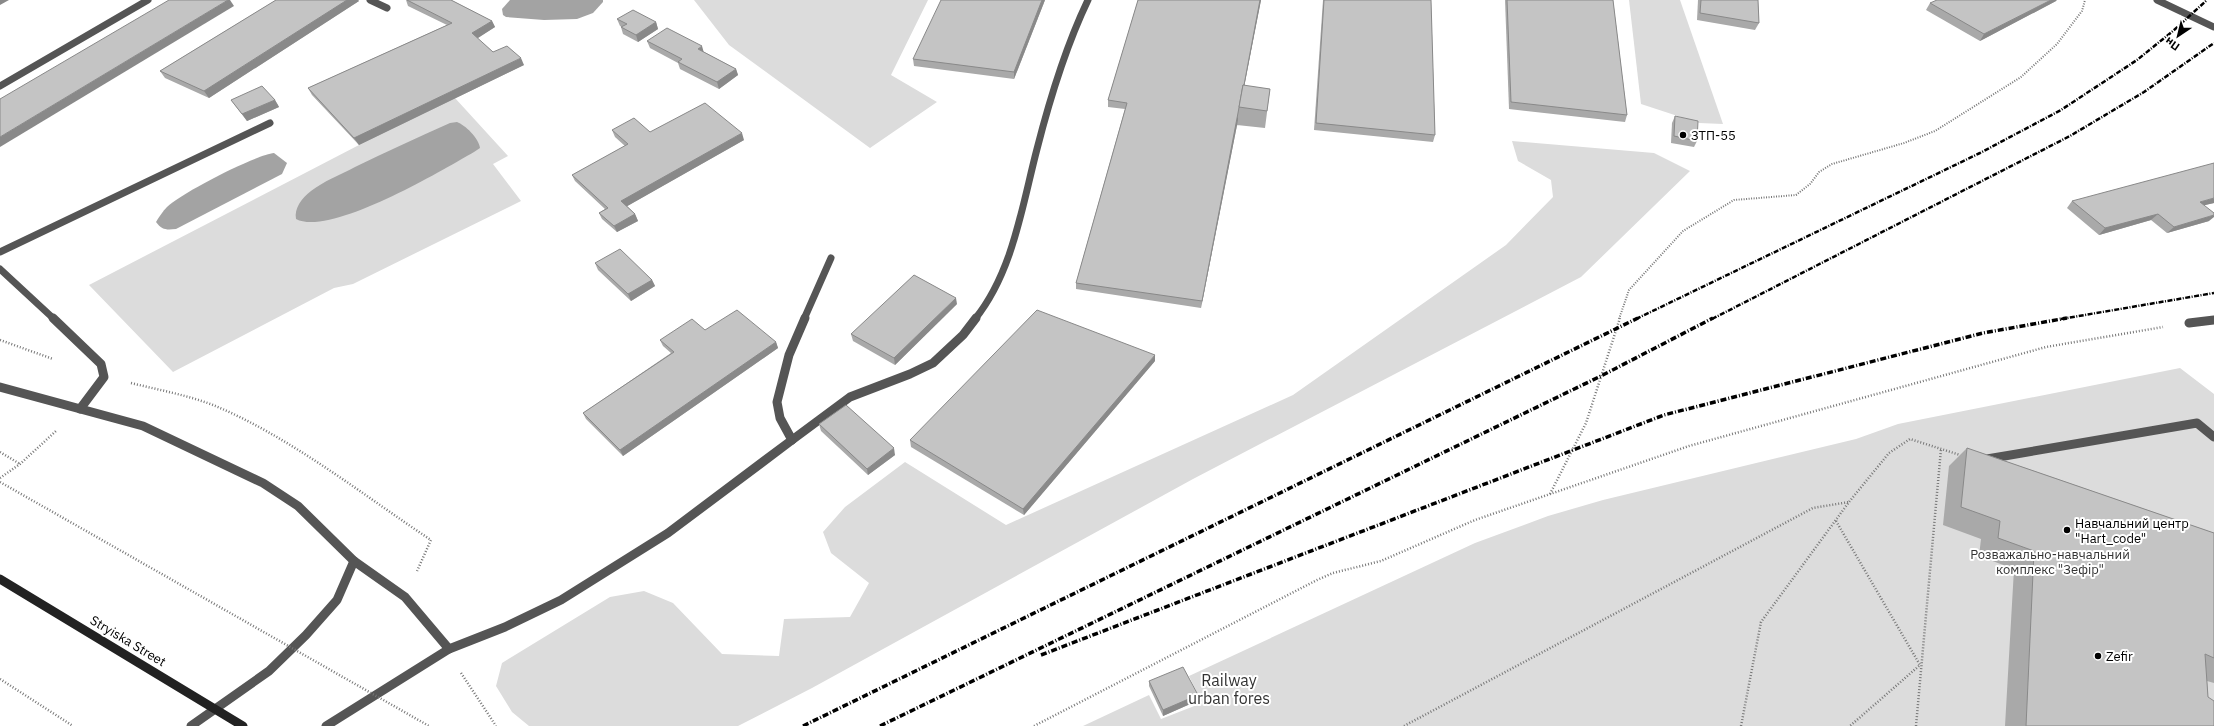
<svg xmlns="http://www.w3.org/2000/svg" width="2214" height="726" viewBox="0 0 2214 726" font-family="'IBM Plex Sans',sans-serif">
  <rect width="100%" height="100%" fill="#fff"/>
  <g fill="#dcdcdc">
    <path d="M694 0H928L891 75 937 102 870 148 729 45Z"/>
    <path d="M1629 0H1680L1723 124 1699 123 1641 104Z"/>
    <path d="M455 98 508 156 493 164 521 201 353 284 334 288 173 372 89 285 359 145Z"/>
    <path d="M1512 141 1654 153 1690 171 1581 277 1193 479 812 688 738 726H529L512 712 496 686 502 663 610 597 644 591 673 603 722 654 779 656 784 619 850 617 869 583 831 553 823 532 845 507 905 462 1006 525 1293 395 1506 245 1553 197 1551 180 1518 161Z"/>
    <path d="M2180 368 2214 394V726H1083L1149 695 1161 719 1202 703 1189 676 1475 543 1548 516 1603 500 1856 439 1898 424Z"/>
  </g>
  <g fill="#a3a3a3">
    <path d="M510 0H603V2L593 13 577 19 544 20 506 17 503 15 502 9Z"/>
    <path d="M457 122C465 125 479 138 480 148L474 152C441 171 330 237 296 219 294 208 302 198 311 191 324 181 340 175 355 167 386 152 418 137 450 123Z"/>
    <path d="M274 153 287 163 282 174 176 229C166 230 162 230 156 222 159 217 163 211 167 207 181 193 255 155 274 153Z"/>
  </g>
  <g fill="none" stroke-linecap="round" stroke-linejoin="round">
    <path stroke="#777" stroke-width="2" stroke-dasharray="1 1.5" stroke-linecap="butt" d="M1619 319 1629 290 1683 231 1734 200 1796 195 1810 184 1819 172 1832 164 1904 143 1935 131 2021 77 2057 44 2082 11 2085 0"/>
    <g stroke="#777" stroke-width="2.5" stroke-dasharray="1 2" stroke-linecap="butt">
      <path d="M0 340 53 359"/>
      <path d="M131 383C159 390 187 395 213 405 289 436 363 495 431 540L417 571"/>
      <path d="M0 452 20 464"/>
      <path d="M0 478 20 464 56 431"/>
      <path d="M1550 494 1586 423 1620 318"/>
      <path d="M1836 521 1920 665 1850 726"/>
      <path d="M461 673 496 726"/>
      <path d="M0 679 73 726"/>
      <path d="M1034 726 1317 580 1333 573 1381 561 1475 520 1689 446 2046 347 2163 327"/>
      <path d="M1404 726 1813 508 1849 502"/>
      <path d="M1741 726 1761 622 1849 502 1889 453 1910 439 1960 455"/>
      <path d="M1916 726 1941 449"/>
    </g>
    <g stroke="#555" stroke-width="7">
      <path d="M370 0 387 8"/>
      <path d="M0 252 270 123"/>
      <path d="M0 269 54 319"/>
      <path d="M804 319 831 258"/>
      <path d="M975 319C1013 272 1022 206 1037 149 1050 98 1065 48 1088 0"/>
    </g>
    <g stroke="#555" stroke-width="9">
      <path d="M53 318 101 364 104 377 80 409"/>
      <path d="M805 318 789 355 777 402 780 418 792 440 850 397 910 374 933 363 963 335 976 318"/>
      <path d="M2189 323 2214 320"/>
      <path d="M1987 459 2197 423 2214 437"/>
    </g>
    <g stroke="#555" stroke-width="7">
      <path d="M2157 0 2214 27"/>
      <path d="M0 86 148 0"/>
    </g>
    <g stroke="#555" stroke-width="9">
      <path d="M0 387 143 426 263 483 298 506 354 561 405 597 449 649"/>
      <path d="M191 726 269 671 306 635 337 600 354 561"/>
      <path d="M326 726 449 649 505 627 561 600 668 533 792 440"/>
    </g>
    <g stroke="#000" stroke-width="2.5" stroke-dasharray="5 1.5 1 1.5" stroke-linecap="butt">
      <path d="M1636 319 1980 153 2061 110 2137 60 2173 31 2207 0"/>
      <path d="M1712 319 2070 136 2144 92 2214 43"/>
      <path d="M2061 319 2214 293"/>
    </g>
    <g stroke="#000" stroke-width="3.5" stroke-dasharray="6 2 1 2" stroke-linecap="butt">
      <path d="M1041 655 1664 415 1983 333 2067 318"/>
      <path d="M803 726 1638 318"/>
      <path d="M880 726 1601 376 1713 318"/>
    </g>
    <path stroke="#777" stroke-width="2.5" stroke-dasharray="1 2" stroke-linecap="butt" d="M0 482 429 726"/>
    <path stroke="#222" stroke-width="9" d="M0 579 243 726"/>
  </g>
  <g fill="#a9a9a9">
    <path d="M276 0H358L359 1 209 98 165 78 160 71Z"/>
    <path d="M406 0H451L492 21 495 27 477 38 493 52 524 65 359 145 312 95 308 88 447 25 408 6Z"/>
    <path d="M1045 0 1014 79 914 66 913 59Z"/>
    <path d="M1138 0H1261L1244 86 1270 89 1265 128 1237 125 1238 120 1201 308 1076 289V283L1125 109 1108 107V100Z"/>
    <path d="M1323 0H1431L1435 135 1433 142 1314 130Z"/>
    <path d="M1505 0H1613L1627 115 1625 122 1509 109Z"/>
    <path d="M1698 0H1758L1759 23 1755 30 1697 20Z"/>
    <path d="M2056 1 1980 41 1926 10 1930 3Z"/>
    <path d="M617 19 656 22 658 29 638 42 623 34 621 27H622L620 26Z"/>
    <path d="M647 41 704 52 736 69 738 75 719 89 680 69 678 63 650 48Z"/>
    <path d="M231 100H275L279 107 247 121Z"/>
    <path d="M1675 116 1697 141 1694 147 1671 143 1672 123Z"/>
    <path d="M612 130 650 132 744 140 627 206 635 214 638 221 617 232 602 219 599 213 605 209 575 181 572 175 625 146 615 137Z"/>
    <path d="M2072 201 2214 203 2204 205 2209 221 2167 233 2151 220 2099 235 2067 208Z"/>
    <path d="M595 263 652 280 655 286 631 301 598 270Z"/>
    <path d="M957 304 895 365 853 341 851 334Z"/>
    <path d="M705 330 776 342 778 348 623 456 586 419 583 413 671 353 663 346 660 340Z"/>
    <path d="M1155 361 1024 515 911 447 910 440Z"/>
    <path d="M819 424 895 455 868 475 821 431Z"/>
    <path d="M1967 448 2214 533V683L2207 681 2208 697 2214 726H2005L2014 569 1979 556 1981 539 1943 525 1949 466Z"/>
    <path d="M1149 681 1198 695 1197 701 1163 716 1149 686Z"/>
  </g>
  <g fill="#898989">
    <path d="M0 0H9L0 5Z"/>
    <path d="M228 0H230L234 6 0 147V137Z"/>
    <path d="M347 0H358L359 1 209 98 204 91Z"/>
    <path d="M1042 0H1045L1014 79V72Z"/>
    <path d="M1260 0H1261L1240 108 1239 107Z"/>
    <path d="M2051 0H2057L2056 1 1980 41 1984 34Z"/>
    <path d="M492 21 495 27 475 40 472 33Z"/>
    <path d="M656 22 658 29 638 42 636 35Z"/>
    <path d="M702 46 704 53 698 49Z"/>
    <path d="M521 58 524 65 359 145 354 138Z"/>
    <path d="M736 69 738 75 719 89 717 82Z"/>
    <path d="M275 100 279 107 247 121 242 114Z"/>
    <path d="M1238 113V120L1201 308 1202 301Z"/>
    <path d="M742 133 744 140 624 208 621 201Z"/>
    <path d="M2214 198V203L2193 208 2200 202Z"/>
    <path d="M635 214 638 221 617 232 614 226Z"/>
    <path d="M2158 214 2151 220 2099 235 2105 228Z"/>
    <path d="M2214 215V217L2209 221 2167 233 2174 227Z"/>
    <path d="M652 280 655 286 631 301 628 294Z"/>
    <path d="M956 298 957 304 895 365 894 358Z"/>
    <path d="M776 342 778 348 623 456 620 450Z"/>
    <path d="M1155 355V361L1024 515 1023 509Z"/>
    <path d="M894 448 895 455 868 475 867 469Z"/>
    <path d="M1198 695 1197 701 1163 716V710Z"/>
  </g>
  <g fill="#c4c4c4" stroke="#898989">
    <path d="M169 0H228L0 137V99Z"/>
    <path d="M276 0H347L204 91 160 71Z"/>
    <path d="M407 0H451L492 21 472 33 493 52 507 46 521 58 354 138 308 88 452 23Z"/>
    <path d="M941 0H1042L1014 72 913 59Z"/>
    <path d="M1138 0H1260L1244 85H1243L1238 113 1202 301 1076 283 1127 103 1108 100Z"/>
    <path d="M1324 0H1431L1435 135 1316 123Z"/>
    <path d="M1507 0H1613L1627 115 1511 102Z"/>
    <path d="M1701 0H1758L1759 23 1700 13Z"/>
    <path d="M1937 0H2051L1984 34 1930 3Z"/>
    <path d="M633 10 656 22 636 35 621 27 627 24 617 19Z"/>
    <path d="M667 28 702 46 698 49 736 69 717 82 678 62 682 59 647 41Z"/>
    <path d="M1243 85 1270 89 1267 111 1239 107Z"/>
    <path d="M262 86 275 100 242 114 231 100Z"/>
    <path d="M705 103 742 133 621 201 635 214 614 226 599 213 608 208 572 175 628 144 612 130 634 118 650 132Z"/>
    <path d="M1675 116 1698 121 1697 141 1674 136Z"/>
    <path d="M2214 163V198L2200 202 2214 213V215L2174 227 2158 214 2105 228 2072 201Z"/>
    <path d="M620 249 652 280 628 294 595 263Z"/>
    <path d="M914 275 956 298 894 358 851 334Z"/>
    <path d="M737 310 776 342 620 450 583 413 674 352 660 340 692 319 705 330Z"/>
    <path d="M1037 310 1155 355 1023 509 910 440Z"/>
    <path d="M846 405 894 448 867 469 819 424Z"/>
    <path d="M1967 448 2214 533V658L2205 654 2208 697 2214 701V726H2026L2034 551 1998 538 2000 521 1961 507Z"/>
    <path d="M1183 667 1198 695 1163 710 1149 681Z"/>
  </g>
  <g fill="#000" stroke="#fff" stroke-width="1.5">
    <circle cx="1683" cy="135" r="4"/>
    <circle cx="2067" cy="530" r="4"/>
    <circle cx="2098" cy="656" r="4"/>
  </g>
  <g text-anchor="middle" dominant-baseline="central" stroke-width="4" stroke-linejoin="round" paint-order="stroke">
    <g font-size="13" fill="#000" stroke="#fff" text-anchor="start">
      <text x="1691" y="135">ЗТП-55</text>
      <text x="2075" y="523">Навчальний центр<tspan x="2075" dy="15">"Hart_code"</tspan></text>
      <text x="2106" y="656">Zefir</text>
    </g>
    <g font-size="13" fill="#333" stroke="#fff">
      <text x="2050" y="554">Розважально-навчальний<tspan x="2050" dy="15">комплекс "Зефір"</tspan></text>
    </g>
    <g font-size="13" fill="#000" stroke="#fff">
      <text transform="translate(128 641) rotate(31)">Stryiska Street</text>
    </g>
    <g font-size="16" fill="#333" stroke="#fff">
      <text x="1229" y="680">Railway<tspan x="1229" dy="18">urban fores</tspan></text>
    </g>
  </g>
  <g transform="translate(2178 36) rotate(215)" stroke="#ffffff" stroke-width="3" paint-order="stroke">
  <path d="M0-3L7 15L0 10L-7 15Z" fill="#000000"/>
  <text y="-6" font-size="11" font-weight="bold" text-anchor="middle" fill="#000000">Пн</text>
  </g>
</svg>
